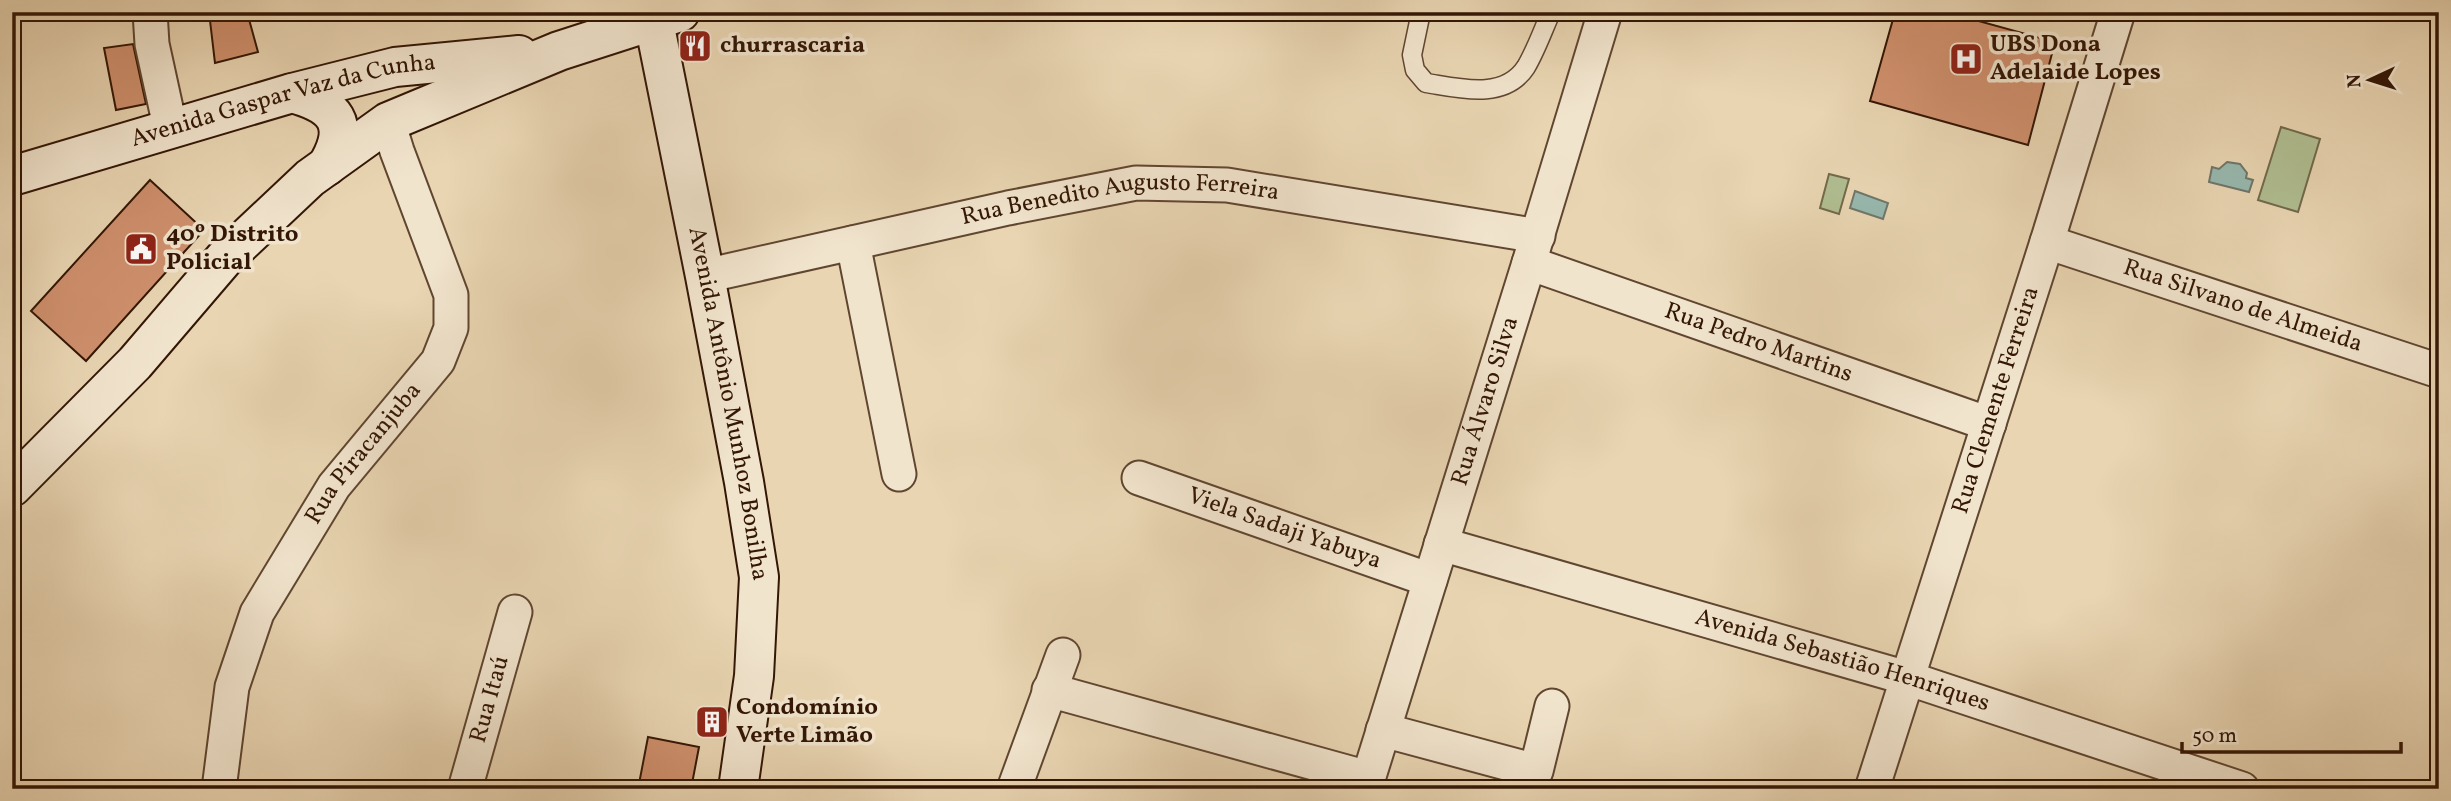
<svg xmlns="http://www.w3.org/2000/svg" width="2451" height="801" viewBox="0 0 2451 801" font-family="Vollkorn,serif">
  <rect width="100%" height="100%" fill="#e9d5b2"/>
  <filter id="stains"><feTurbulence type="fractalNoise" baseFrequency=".00286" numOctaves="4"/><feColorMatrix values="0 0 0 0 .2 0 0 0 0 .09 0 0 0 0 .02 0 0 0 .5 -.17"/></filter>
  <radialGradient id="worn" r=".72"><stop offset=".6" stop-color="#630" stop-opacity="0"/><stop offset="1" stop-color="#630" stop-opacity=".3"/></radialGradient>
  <g fill="#b0be91" stroke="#726a4b" stroke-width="2">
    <path d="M2281 127 2320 139 2298 212 2258 200Z"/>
    <path d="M1829 174 1849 179 1839 214 1820 208Z"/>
  </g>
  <g fill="#97b8ae" stroke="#6f776a" stroke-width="2">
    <path d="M2227 162 2240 164 2247 173 2246 178 2253 180 2249 192 2209 182 2212 167 2219 169Z"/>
    <path d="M1855 191 1888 203 1883 219 1850 208Z"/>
  </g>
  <g fill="#cf906d" stroke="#331605" stroke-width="2">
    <path d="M209 12H247L258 52 215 63Z"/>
    <path d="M1895 12H1946L2055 42 2028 145 1870 101Z"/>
    <path d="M133 44 146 104 116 110 104 48Z"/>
    <path d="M150 180 204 230 86 361 31 311Z"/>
    <path d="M648 737 699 747 691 789H638Z"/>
  </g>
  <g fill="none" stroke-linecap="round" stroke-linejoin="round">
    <defs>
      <path id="lane" d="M1421 12 1412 55 1415 70 1426 83C1458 88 1504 101 1526 67 1536 50 1543 30 1551 12"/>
      <g id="street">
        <path d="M150 12 152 44 171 131"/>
        <path id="s1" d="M2047 242 2439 371"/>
        <path d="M853 243 899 474"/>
        <path id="s2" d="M1529 263 1989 424"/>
        <path id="s3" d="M705 276 1008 208 1136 183 1227 185 1538 236"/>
        <path id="s4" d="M1139 478 1430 580"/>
        <path id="s5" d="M1441 544 1907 678 2242 789"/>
        <path d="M1049 690 1368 778"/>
        <path d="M1383 730 1536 771 1552 706"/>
        <path id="s6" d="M219 789 232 687 257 613 334 486 438 361 451 328V295L397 151 388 122"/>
        <path id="s7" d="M465 789 515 612"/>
        <path d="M1014 789 1063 655"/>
        <path id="s8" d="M1365 789 1529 263 1605 12"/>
        <path id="s9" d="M1872 789 2047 242 2118 12"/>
      </g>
      <g id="secondary">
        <path id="s10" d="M652 12 705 276 744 482 759 577 754 676 738 789"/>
        <path d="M292 93C335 105 352 123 327 166"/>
        <path id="s11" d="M12 176 292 93 395 67 519 55"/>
        <path d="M12 487 135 363 224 259 310 178 388 122 559 51 680 12"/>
      </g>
    </defs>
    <use href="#lane" stroke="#604630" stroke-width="21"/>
    <use href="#street" stroke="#604630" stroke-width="37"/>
    <use href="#secondary" stroke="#331605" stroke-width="42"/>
    <use href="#lane" stroke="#f1e4cd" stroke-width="18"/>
    <use href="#street" stroke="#f1e4cd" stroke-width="33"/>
    <use href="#secondary" stroke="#f1e4cd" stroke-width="38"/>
  </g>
  <defs>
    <symbol id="restaurant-square" viewBox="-11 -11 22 22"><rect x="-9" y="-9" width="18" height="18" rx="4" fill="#8f2418" stroke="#f1e4cd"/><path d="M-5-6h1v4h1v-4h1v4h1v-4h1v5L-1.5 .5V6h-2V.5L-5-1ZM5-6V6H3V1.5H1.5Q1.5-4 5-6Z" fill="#fff"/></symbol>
    <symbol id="hospital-square" viewBox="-11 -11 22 22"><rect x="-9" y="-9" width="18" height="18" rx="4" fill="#8f2418" stroke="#f1e4cd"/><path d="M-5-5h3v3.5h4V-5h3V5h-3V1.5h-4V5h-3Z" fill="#fff"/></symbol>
    <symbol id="civic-square" viewBox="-11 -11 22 22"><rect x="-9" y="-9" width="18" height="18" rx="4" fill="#8f2418" stroke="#f1e4cd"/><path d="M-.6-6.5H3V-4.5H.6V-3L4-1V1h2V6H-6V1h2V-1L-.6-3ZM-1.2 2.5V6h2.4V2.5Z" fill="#fff"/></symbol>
    <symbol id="building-square" viewBox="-11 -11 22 22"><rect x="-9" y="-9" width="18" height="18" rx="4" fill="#8f2418" stroke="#f1e4cd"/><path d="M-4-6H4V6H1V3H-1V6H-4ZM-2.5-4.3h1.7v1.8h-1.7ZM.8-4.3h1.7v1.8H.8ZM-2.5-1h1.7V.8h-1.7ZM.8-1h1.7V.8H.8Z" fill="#fff"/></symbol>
  </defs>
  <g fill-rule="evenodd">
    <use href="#restaurant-square" x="676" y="27" width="38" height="38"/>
    <use href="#hospital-square" x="1947" y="40" width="38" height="38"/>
    <use href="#civic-square" x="122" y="230" width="38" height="38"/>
    <use href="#building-square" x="693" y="703" width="38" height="38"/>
  </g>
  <g text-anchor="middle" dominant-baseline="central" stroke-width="7" stroke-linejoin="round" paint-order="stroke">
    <g font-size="24" font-weight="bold" fill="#331605" stroke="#f1e4cd" text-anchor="start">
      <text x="1990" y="45">UBS Dona<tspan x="1990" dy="28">Adelaide Lopes</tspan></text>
      <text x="720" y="46">churrascaria</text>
      <text x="166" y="235">40º Distrito<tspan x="166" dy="28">Policial</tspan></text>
      <text x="736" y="708">Condomínio<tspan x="736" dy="28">Verte Limão</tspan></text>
    </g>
    <g font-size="24" fill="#331605" stroke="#f1e4cd">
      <text stroke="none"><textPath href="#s11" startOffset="282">Avenida Gaspar Vaz da Cunha</textPath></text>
      <text stroke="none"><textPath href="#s3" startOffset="424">Rua Benedito Augusto Ferreira</textPath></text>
      <text stroke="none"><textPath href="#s1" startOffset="206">Rua Silvano de Almeida</textPath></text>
      <text stroke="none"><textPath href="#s2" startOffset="243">Rua Pedro Martins</textPath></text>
      <text stroke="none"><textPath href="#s8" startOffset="406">Rua Álvaro Silva</textPath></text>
      <text stroke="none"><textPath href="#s9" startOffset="408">Rua Clemente Ferreira</textPath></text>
      <text stroke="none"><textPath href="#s10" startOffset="399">Avenida Antônio Munhoz Bonilha</textPath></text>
      <text stroke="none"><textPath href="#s6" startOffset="373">Rua Piracanjuba</textPath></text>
      <text stroke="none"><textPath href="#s4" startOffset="154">Viela Sadaji Yabuya</textPath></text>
      <text stroke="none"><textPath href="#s5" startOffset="418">Avenida Sebastião Henriques</textPath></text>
      <text stroke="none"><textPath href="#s7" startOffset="93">Rua Itaú</textPath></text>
    </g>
  </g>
  <rect width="2451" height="801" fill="none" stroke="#e9d5b2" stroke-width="42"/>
  <rect x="14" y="14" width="2423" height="773" fill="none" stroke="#331605" stroke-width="3.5"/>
  <rect x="21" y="21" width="2409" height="759" fill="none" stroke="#331605" stroke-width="2"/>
  <g transform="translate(2370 80) rotate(266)" stroke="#f1e4cd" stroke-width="5" paint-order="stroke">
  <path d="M0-5L12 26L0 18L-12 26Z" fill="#331605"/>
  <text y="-10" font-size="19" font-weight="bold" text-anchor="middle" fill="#331605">N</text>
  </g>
  <path d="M2182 742v10h219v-10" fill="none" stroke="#331605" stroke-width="3.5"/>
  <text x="2192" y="742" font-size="21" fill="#331605" stroke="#f1e4cd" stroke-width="5" paint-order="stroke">50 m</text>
  <rect width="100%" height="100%" filter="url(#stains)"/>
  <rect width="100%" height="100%" fill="url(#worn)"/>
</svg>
